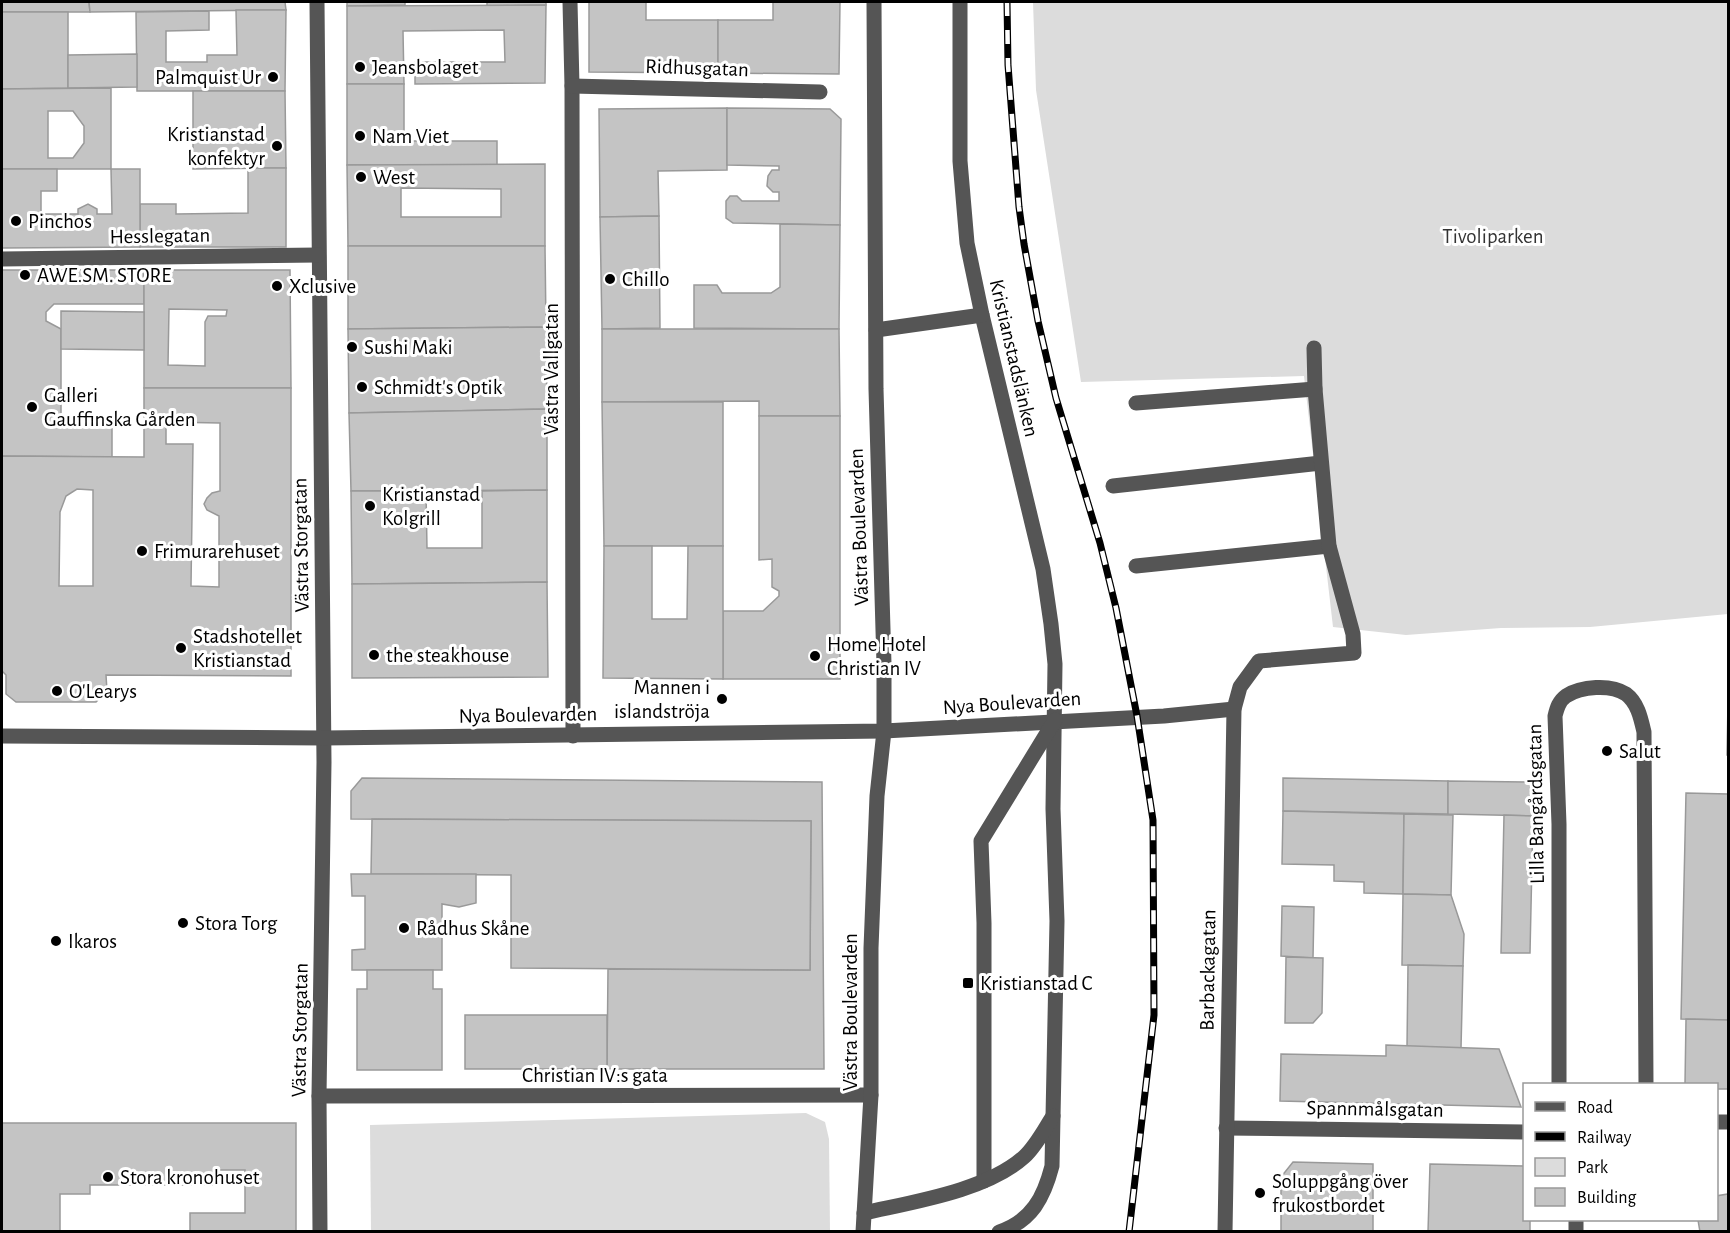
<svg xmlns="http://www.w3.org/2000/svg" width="1730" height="1233" viewBox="0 0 1730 1233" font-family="'Alegreya Sans',sans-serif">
  <rect width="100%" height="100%" fill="#fff"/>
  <g fill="#dcdcdc">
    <path d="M1033 2H1728V614L1590 627 1501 628 1406 635 1333 627 1304 376 1081 382 1036 90Z"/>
    <path d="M806 1113 825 1122 829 1139 830 1231H371L370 1125Z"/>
  </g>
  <g fill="#c4c4c4" stroke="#999" stroke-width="1.5" fill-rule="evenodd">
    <path d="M2 2H89L90 12H2Z"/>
    <path d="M89 2H285L286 10 90 12Z"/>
    <path d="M347 2H405V5L347 6Z"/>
    <path d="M487 2H546V5L487 6Z"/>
    <path d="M589 2H646V20H718V73L589 72Z"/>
    <path d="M773 2H840L839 74 718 73V20H773Z"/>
    <path d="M546 5 545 83 415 84V62H505L504 30 403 31 404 84H347V6Z"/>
    <path d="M236 10H286L285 91H137L136 12 209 11V30L166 31V62H207V55H237Z"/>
    <path d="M2 12H68V88L2 89Z"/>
    <path d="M137 54V87L68 88V55Z"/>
    <path d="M347 84H404V141H497V165H347Z"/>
    <path d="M111 88V169H2V89ZM48 111H73L84 126V143L73 158H48Z"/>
    <path d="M193 91H285L286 168 193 169Z"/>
    <path d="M727 108V170L658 171 659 216 600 217 599 109Z"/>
    <path d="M727 108 830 109 841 119 840 225 733 223 726 218V201L730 196H737L742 201H779V192H773L767 186 768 176 772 170H779V166L727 165Z"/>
    <path d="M545 164V246H348L347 165ZM401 188 501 189V217H401Z"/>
    <path d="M248 168H286V247H140V204H176V214L248 213Z"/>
    <path d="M2 169H57V191H41V214H78V209L88 204 97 209V214H112L111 169H140V247L2 248Z"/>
    <path d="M659 216 660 328 602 329 600 217Z"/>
    <path d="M780 224 840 225 839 329 694 328V285H717L722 293H771L780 287Z"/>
    <path d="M348 246H545L546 327 348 329Z"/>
    <path d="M2 270H144V304H54L46 312V321L61 329V424H112V457L2 456Z"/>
    <path d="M144 270H290L291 388H144ZM169 309 227 310 226 316H208L205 322V366L168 365Z"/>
    <path d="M61 311 144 312V350L61 349Z"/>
    <path d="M546 327 547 409 349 413 348 329Z"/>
    <path d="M602 329H839L840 416H759V401L602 402Z"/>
    <path d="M144 388H291V676L106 675 107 691 96 702H16L6 694V675L2 671V456L144 457ZM166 422 220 423V491L212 493 207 498 204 504 207 510 219 516V587L191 586 193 444H166ZM77 489 93 490V586H59L60 512 66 496Z"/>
    <path d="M602 402H723V546H604Z"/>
    <path d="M547 409V490L351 491 349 413Z"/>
    <path d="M759 416H840V679H723V611H763L779 596V591L772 587V559L759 560Z"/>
    <path d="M547 490V582L352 584 351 491H426L427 548H482V491Z"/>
    <path d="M604 546H652V619H687L688 546H723V679L603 678Z"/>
    <path d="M547 582 548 677 352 678V584Z"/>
    <path d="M1728 703V755H1727Z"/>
    <path d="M362 778 822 782 824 1069H607L608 969 810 970 811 821 351 819V791Z"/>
    <path d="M1283 778 1448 781V814L1283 811Z"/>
    <path d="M1448 781 1533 782V816L1448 814Z"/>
    <path d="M1686 793 1728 794V1020L1681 1019Z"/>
    <path d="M1283 811 1404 814 1403 894 1364 893V882L1334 881V865L1282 864Z"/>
    <path d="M1404 814 1453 815 1451 895 1403 894Z"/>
    <path d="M1504 815 1533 816 1530 953H1501Z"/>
    <path d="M372 819 811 821 810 970 511 968V875L371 874Z"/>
    <path d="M351 874H476V903L459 907 442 904V970H352V950L365 949V896H352Z"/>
    <path d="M1403 894 1451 895 1464 934 1463 966 1402 965Z"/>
    <path d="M1282 906 1314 907 1313 958 1281 956Z"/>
    <path d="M1286 957 1323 958 1322 1013 1313 1023H1285Z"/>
    <path d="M1408 965 1463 966 1461 1048 1407 1047Z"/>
    <path d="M367 970H433V989H442V1070H357V989H367Z"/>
    <rect x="465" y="1015" width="142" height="54"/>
    <path d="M1686 1019 1728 1020V1089H1716V1084H1685Z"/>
    <path d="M1386 1045 1499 1049 1521 1107 1280 1101 1281 1054 1386 1056Z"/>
    <path d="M2 1123H296V1232H190V1213H245V1170H215V1185H90V1194H60V1232H2Z"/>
    <path d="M1293 1162 1373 1164V1232H1281V1177Z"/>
    <path d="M1430 1164 1524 1166V1220H1530V1232H1428Z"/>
    <path d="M1728 1194V1232H1700L1698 1220H1716V1196Z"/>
  </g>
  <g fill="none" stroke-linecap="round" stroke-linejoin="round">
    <g stroke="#555" stroke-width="15">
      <path d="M317 2 324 762 319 1096 320 1232"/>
      <path d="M570 2 572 86 573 736"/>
      <path d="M960 2V161L967 243 982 315 1043 569 1051 624 1055 664 1053 809 1057 921 1052 1166C1044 1197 1032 1221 999 1232"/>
      <path d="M572 86 820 92"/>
      <path d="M2 259 318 255"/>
      <path d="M876 330 982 315"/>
      <path d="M1136 403 1315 389"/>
      <path d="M1113 486 1321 463"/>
      <path d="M1136 566 1329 546"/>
      <path d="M2 736 324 738 884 731 1164 716 1234 709"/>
      <path d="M1559 1084V824L1555 716C1557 708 1559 701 1566 696 1581 686 1611 684 1626 694 1638 703 1641 719 1644 732L1646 1084"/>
      <path d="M319 1096 871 1095"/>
      <path d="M1716 1122H1728"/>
      <path d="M1226 1128 1524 1132"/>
      <path d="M984 1181V923L981 841 1055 720"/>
      <path d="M864 1213C912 1202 986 1191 1024 1157 1036 1146 1044 1130 1053 1116"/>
      <path d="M863 1232 871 1095V948L877 796 884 731V664L876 389 874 2"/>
      <path d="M1225 1232 1234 709 1240 687 1259 661 1354 653 1353 634 1329 546 1315 389 1314 348"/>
      <path d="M1576 1232V1220"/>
    </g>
    <defs>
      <path id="rail" d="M1007 2 1008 65 1019 207 1024 244 1038 321 1056 398 1100 543 1116 608 1137 716 1153 820 1154 1015 1129 1232"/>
    </defs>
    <use href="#rail" stroke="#000" stroke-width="7"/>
    <use href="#rail" stroke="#fff" stroke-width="4.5" stroke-dasharray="14" stroke-linecap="butt"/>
  </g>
  <g fill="#000" stroke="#fff" stroke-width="2">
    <circle cx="360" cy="67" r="6"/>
    <circle cx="273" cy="77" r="6"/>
    <circle cx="360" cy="136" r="6"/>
    <circle cx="277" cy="146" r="6"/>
    <circle cx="361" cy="177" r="6"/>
    <circle cx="16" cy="221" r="6"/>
    <circle cx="25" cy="275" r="6"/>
    <circle cx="610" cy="279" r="6"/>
    <circle cx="277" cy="286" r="6"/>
    <circle cx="352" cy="347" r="6"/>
    <circle cx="362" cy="387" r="6"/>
    <circle cx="32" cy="407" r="6"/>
    <circle cx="370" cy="506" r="6"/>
    <circle cx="142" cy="551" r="6"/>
    <circle cx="181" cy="648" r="6"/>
    <circle cx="374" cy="655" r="6"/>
    <circle cx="815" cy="656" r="6"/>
    <circle cx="57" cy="691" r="6"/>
    <circle cx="722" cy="699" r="6"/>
    <circle cx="1607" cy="751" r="6"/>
    <circle cx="183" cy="923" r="6"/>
    <circle cx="404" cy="928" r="6"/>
    <circle cx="56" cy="941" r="6"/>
    <rect x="962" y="977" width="12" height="12" rx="3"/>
    <circle cx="108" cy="1177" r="6"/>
    <circle cx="1260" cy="1193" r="6"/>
  </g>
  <g text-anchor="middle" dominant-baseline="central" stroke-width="6" stroke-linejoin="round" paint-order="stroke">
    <g font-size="21" fill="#000" stroke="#fff" text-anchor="start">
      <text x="372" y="67">Jeansbolaget</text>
      <text x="261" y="77" text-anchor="end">Palmquist Ur</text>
      <text x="265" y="134" text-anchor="end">Kristianstad<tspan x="265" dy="24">konfektyr</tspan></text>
      <text x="372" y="136">Nam Viet</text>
      <text x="373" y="177">West</text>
      <text x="28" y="221">Pinchos</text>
      <text x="37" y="275">AWE.SM. STORE</text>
      <text x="622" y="279">Chillo</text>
      <text x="289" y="286">Xclusive</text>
      <text x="364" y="347">Sushi Maki</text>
      <text x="374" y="387">Schmidt's Optik</text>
      <text x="44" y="395">Galleri<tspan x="44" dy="24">Gauffinska Gården</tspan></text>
      <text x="382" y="494">Kristianstad<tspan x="382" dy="24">Kolgrill</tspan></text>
      <text x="154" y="551">Frimurarehuset</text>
      <text x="193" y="636">Stadshotellet<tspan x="193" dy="24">Kristianstad</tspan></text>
      <text x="827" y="644">Home Hotel<tspan x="827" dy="24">Christian IV</tspan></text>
      <text x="386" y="655">the steakhouse</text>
      <text x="710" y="687" text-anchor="end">Mannen i<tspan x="710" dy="24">islandströja</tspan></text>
      <text x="69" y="691">O'Learys</text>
      <text x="1619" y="751">Salut</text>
      <text x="195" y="923">Stora Torg</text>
      <text x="416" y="928">Rådhus Skåne</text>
      <text x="68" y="941">Ikaros</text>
      <text x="980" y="983">Kristianstad C</text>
      <text x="120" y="1177">Stora kronohuset</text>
      <text x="1272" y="1181">Soluppgång över<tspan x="1272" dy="24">frukostbordet</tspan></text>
    </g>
    <g font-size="21" fill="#000" stroke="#fff">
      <text transform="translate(697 68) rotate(2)">Ridhusgatan</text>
      <text transform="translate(160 236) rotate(-1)">Hesslegatan</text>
      <text transform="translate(1014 358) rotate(77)">Kristianstadslänken</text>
      <text transform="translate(551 369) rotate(-90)">Västra Vallgatan</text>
      <text transform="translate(859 527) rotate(-92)">Västra Boulevarden</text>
      <text transform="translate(301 545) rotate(-91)">Västra Storgatan</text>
      <text transform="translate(1012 703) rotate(-4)">Nya Boulevarden</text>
      <text transform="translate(528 715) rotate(-1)">Nya Boulevarden</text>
      <text transform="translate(1536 804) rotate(-91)">Lilla Bangårdsgatan</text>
      <text transform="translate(1208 970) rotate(-89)">Barbackagatan</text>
      <text transform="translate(850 1012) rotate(-90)">Västra Boulevarden</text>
      <text transform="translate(300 1030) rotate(-89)">Västra Storgatan</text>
      <text x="595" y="1075">Christian IV:s gata</text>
      <text transform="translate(1375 1109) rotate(1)">Spannmålsgatan</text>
    </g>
    <g font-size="21" fill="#333" stroke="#fff">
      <text x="1493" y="236">Tivoliparken</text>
    </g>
  </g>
  <rect width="1730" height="1233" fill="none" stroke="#000000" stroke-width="6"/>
  <rect x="1523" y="1083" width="195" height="138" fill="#ffffff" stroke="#999999" stroke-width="1.5"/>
  <rect x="1535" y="1102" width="30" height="9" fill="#555555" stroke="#999999" stroke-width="1.5"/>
  <text x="1577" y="1113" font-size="18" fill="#000000">Road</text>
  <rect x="1535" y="1132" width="30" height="9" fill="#000000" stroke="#999999" stroke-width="1.5"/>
  <text x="1577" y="1143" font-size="18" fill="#000000">Railway</text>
  <rect x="1535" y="1158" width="30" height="18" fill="#dcdcdc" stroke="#999999" stroke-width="1.5"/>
  <text x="1577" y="1173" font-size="18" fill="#000000">Park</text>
  <rect x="1535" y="1188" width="30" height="18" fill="#c4c4c4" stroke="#999999" stroke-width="1.5"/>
  <text x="1577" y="1203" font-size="18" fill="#000000">Building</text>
</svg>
